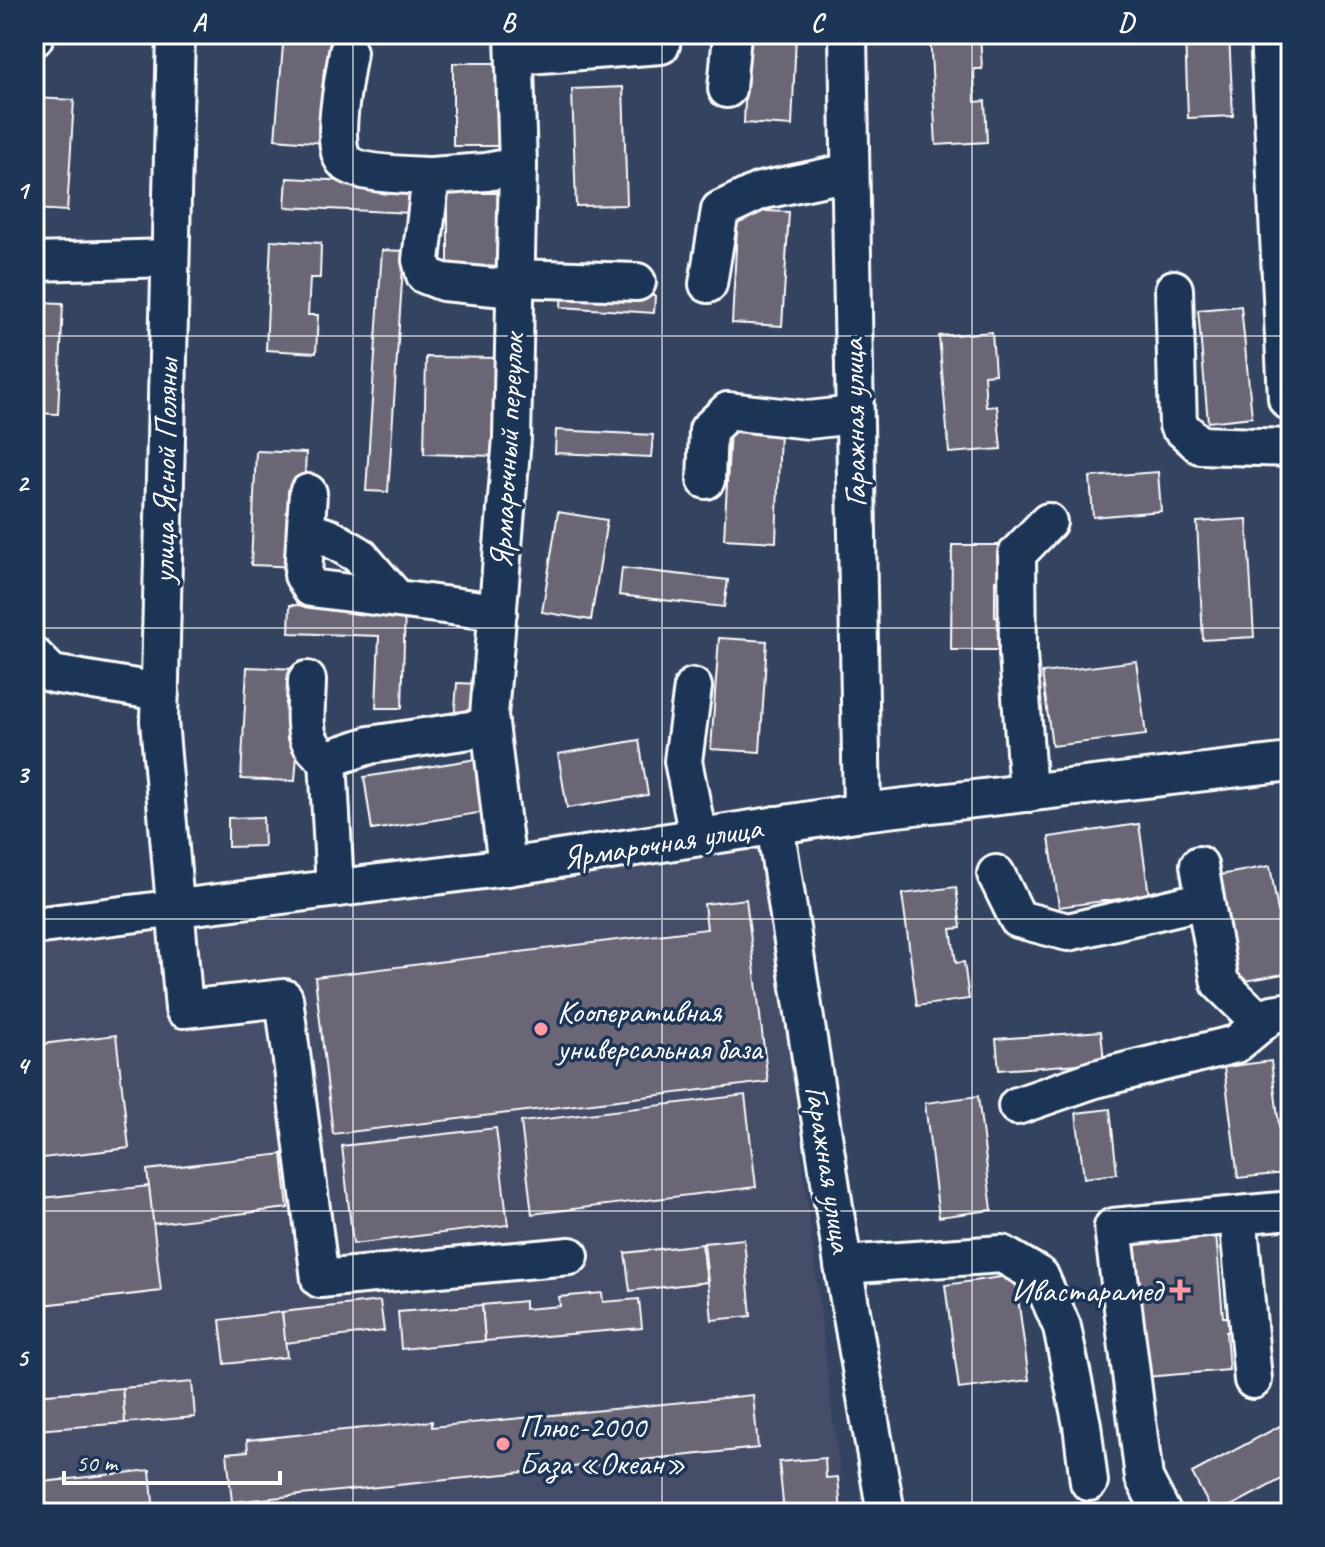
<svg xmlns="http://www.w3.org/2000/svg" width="1325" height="1547" viewBox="0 0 1325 1547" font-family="Caveat,sans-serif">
  <rect width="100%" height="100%" fill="#344460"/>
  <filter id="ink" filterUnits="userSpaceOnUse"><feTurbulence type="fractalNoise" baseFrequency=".0125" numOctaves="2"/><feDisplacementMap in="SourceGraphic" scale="16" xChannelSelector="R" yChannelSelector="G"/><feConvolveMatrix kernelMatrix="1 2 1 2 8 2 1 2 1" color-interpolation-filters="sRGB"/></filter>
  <g filter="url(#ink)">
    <path fill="#444e67" d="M765 841 844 1513H34V939Z"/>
    <g fill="#6a6676" stroke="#fff" stroke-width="2">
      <path d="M284 34H336L333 69H324L321 106H327L324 143 275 139Z"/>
      <path d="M748 34H796L792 126 744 123Z"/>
      <path d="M930 34H980L982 69H974L975 102 985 101 987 142 936 145Z"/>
      <path d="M1185 34H1229L1233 116 1188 118Z"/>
      <rect x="453" y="63" width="49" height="83"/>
      <path d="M623 87 627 205 576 206 572 89Z"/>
      <path d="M34 98 74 100 67 211 34 209Z"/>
      <path d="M287 178 412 184 411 213 285 207Z"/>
      <path d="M448 193H501L500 273H448Z"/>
      <path d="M738 210 789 212 782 326 732 323Z"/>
      <path d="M271 240 321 243 320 278H310L308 315H318L316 353 266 350Z"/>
      <path d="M382 250 404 251 388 492 366 491Z"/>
      <path d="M562 289 655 296 654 313 561 307Z"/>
      <path d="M34 302 63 303 58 414 34 413Z"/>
      <path d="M1241 306 1252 417 1208 422 1198 310Z"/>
      <path d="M992 332 995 374 984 375 986 407 997 406 1001 449 949 453 939 336Z"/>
      <path d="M426 357 498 358 495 456 424 454Z"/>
      <path d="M730 429 780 431 776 542 724 539Z"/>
      <path d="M556 430 653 435 651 457 555 453Z"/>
      <path d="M256 451 306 453 300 567 251 565Z"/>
      <path d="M1158 472 1161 511 1093 517 1090 477Z"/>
      <path d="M558 512 607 520 591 620 542 612Z"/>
      <path d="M1247 519 1254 637 1203 640 1197 522Z"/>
      <path d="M34 521H37L34 566Z"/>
      <path d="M952 545H1006L1005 580H995V617L1008 618V650H951Z"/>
      <path d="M622 568 728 580 724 607 619 595Z"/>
      <path d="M290 605 405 608 402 708H376L379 636 289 633Z"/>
      <path d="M719 638 767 641 760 752 711 749Z"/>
      <path d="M1136 661 1146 735 1052 746 1042 673Z"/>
      <path d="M247 667 298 669 288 708 287 739 298 740 295 781 241 779Z"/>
      <path d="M457 683 481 684 479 723 454 722Z"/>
      <path d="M639 740 648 795 567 808 558 754Z"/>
      <path d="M483 758 491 811 372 830 364 777Z"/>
      <path d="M263 817 264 846 228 847V818Z"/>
      <path d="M1139 824 1149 895 1059 907 1049 837Z"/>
      <path d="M1270 866 1289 973 1239 982 1220 875Z"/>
      <path d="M956 887 961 928 951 929 956 963 964 962 969 999 917 1006 902 894Z"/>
      <path d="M746 899 768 1082 333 1134 315 977 707 929 704 904Z"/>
      <path d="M1101 1031 1104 1062 999 1070 996 1039Z"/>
      <path d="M116 1035 129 1148 34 1159V1045Z"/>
      <path d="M1271 1061 1285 1173 1238 1178 1224 1067Z"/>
      <path d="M745 1095 756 1187 532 1214 521 1122Z"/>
      <path d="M978 1096 992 1210 939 1217 925 1103Z"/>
      <path d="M1110 1109 1117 1174 1084 1178 1076 1113Z"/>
      <path d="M496 1128 508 1225 353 1244 342 1146Z"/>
      <path d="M282 1154 288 1208 153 1224 147 1170Z"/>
      <path d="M149 1186 161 1291 34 1306V1199Z"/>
      <path d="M1216 1234 1223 1317H1236L1237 1331 1226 1332 1229 1370 1146 1377 1135 1240Z"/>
      <path d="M744 1239 751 1316 712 1320 704 1243Z"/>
      <path d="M702 1244 707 1282 630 1291 625 1253Z"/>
      <path d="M1015 1275 1029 1380 959 1389 945 1285Z"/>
      <path d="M602 1293 603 1302 639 1299 642 1328 485 1341 482 1305 525 1301V1309L560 1306 559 1297Z"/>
      <path d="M380 1301 384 1331 285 1343 282 1312Z"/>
      <path d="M482 1305 485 1341 401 1349 398 1312Z"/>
      <path d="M282 1312 287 1357 225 1364 220 1320Z"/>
      <path d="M192 1382 195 1417 125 1423 122 1388Z"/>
      <path d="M122 1388 125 1423 36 1430 34 1395Z"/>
      <path d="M753 1395 758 1448 232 1502 227 1453 248 1451 247 1440 432 1421V1427Z"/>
      <path d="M1291 1420V1474L1218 1513H1213L1192 1473Z"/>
      <path d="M825 1458 826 1478 838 1477 841 1513H784L779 1462Z"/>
      <path d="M150 1470 154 1513H34V1483Z"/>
    </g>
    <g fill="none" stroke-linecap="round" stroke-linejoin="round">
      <defs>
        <g id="minor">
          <path d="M176 34 159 721 184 1009 284 998 320 1279 570 1256"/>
          <path d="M848 34 862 812"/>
          <path d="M34 38 35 34"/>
          <path d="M348 52C345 74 329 147 345 162 359 175 411 175 431 176L421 260 425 275 443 282 515 289"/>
          <path d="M515 56 661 45"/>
          <path d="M727 89 732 34"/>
          <path d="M431 176 486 172 518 166"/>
          <path d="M34 262 170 258"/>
          <path d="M515 278 637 282"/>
          <path d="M708 284 720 210 760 191 850 172"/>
          <path d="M1174 289 1178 425 1200 445 1291 448"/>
          <path d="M706 480 708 430 728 411 809 420 853 415"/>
          <path d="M308 493 303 575 311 588 498 612"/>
          <path d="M306 530 330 538 359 555 396 598"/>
          <path d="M34 656 52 674 160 692"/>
          <path d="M307 680C307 711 297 743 328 759L335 888"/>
          <path d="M693 687 683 761 698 837"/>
          <path d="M328 759 370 745 490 727"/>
          <path d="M1028 793 1018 654 1017 554 1048 522"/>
          <path d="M775 825 843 1265 886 1513"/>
          <path d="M1199 865 1220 983 1261 1023"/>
          <path d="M507 867 489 715 512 438 518 166 514 34"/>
          <path d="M996 874 1018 919 1068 932 1205 900"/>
          <path d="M34 926 507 867 862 812 1291 762"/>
          <path d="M1017 1106 1095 1079 1236 1044 1272 1014 1291 1011"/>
          <path d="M1238 1215 1253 1380"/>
          <path d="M843 1265 1002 1254 1040 1276 1062 1327 1082 1425 1089 1482"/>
          <path d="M1162 1513 1144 1478 1113 1227 1291 1210"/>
        </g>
        <path id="major" d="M1273 34 1291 398"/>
      </defs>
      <use href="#minor" stroke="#fff" stroke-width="42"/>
      <use href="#major" stroke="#fff" stroke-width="50"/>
      <use href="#minor" stroke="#1d3557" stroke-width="36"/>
      <use href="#major" stroke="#1d3557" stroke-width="44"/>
    </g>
  </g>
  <path fill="none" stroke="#fff" stroke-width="2" stroke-opacity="0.55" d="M353 34V1513M662 34V1513M972 34V1513M34 336H1291M34 628H1291M34 919H1291M34 1211H1291"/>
  <g fill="#ff9aa2" stroke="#1d3557" stroke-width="3">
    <circle cx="541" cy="1029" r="8"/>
    <path d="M1176 1278h8v8h8v8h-8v8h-8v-8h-8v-8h8z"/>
    <circle cx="503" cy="1444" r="8"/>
  </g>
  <g text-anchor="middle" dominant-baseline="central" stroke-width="7" stroke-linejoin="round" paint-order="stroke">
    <g font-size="32" fill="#fff" stroke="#1d3557">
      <text transform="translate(854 423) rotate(-91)">Гаражная улица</text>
      <text transform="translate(507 451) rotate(-87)">Ярмарочный переулок</text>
      <text transform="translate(165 471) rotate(-89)">улица Ясной Поляны</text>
      <text transform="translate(662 843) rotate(-9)">Ярмарочная улица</text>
      <text transform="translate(829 1169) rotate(81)">Гаражная улица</text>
    </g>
    <g font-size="32" fill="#fff" stroke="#1d3557" text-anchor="start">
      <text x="557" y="1011">Кооперативная<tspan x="557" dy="37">универсальная база</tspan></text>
      <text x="1162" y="1290" text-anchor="end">Ивастарамед</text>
      <text x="519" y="1426">Плюс-2000<tspan x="519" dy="37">База «Океан»</tspan></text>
    </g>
  </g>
  <rect width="1325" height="1547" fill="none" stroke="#1d3557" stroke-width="88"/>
  <path d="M64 1471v12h216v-12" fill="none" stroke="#ffffff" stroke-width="4"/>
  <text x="76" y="1471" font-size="24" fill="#ffffff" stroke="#1d3557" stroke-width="6" paint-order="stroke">50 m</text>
  <rect x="44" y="44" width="1237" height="1459" fill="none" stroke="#fff" stroke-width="3"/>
  <g font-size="26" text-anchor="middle" font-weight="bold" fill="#fff">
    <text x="199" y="31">A</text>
    <text x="508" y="31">B</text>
    <text x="817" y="31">C</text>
    <text x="1126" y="31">D</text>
    <text x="22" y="199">1</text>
    <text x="22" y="491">2</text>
    <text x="22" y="783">3</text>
    <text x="22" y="1074">4</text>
    <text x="22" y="1366">5</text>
  </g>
</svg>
